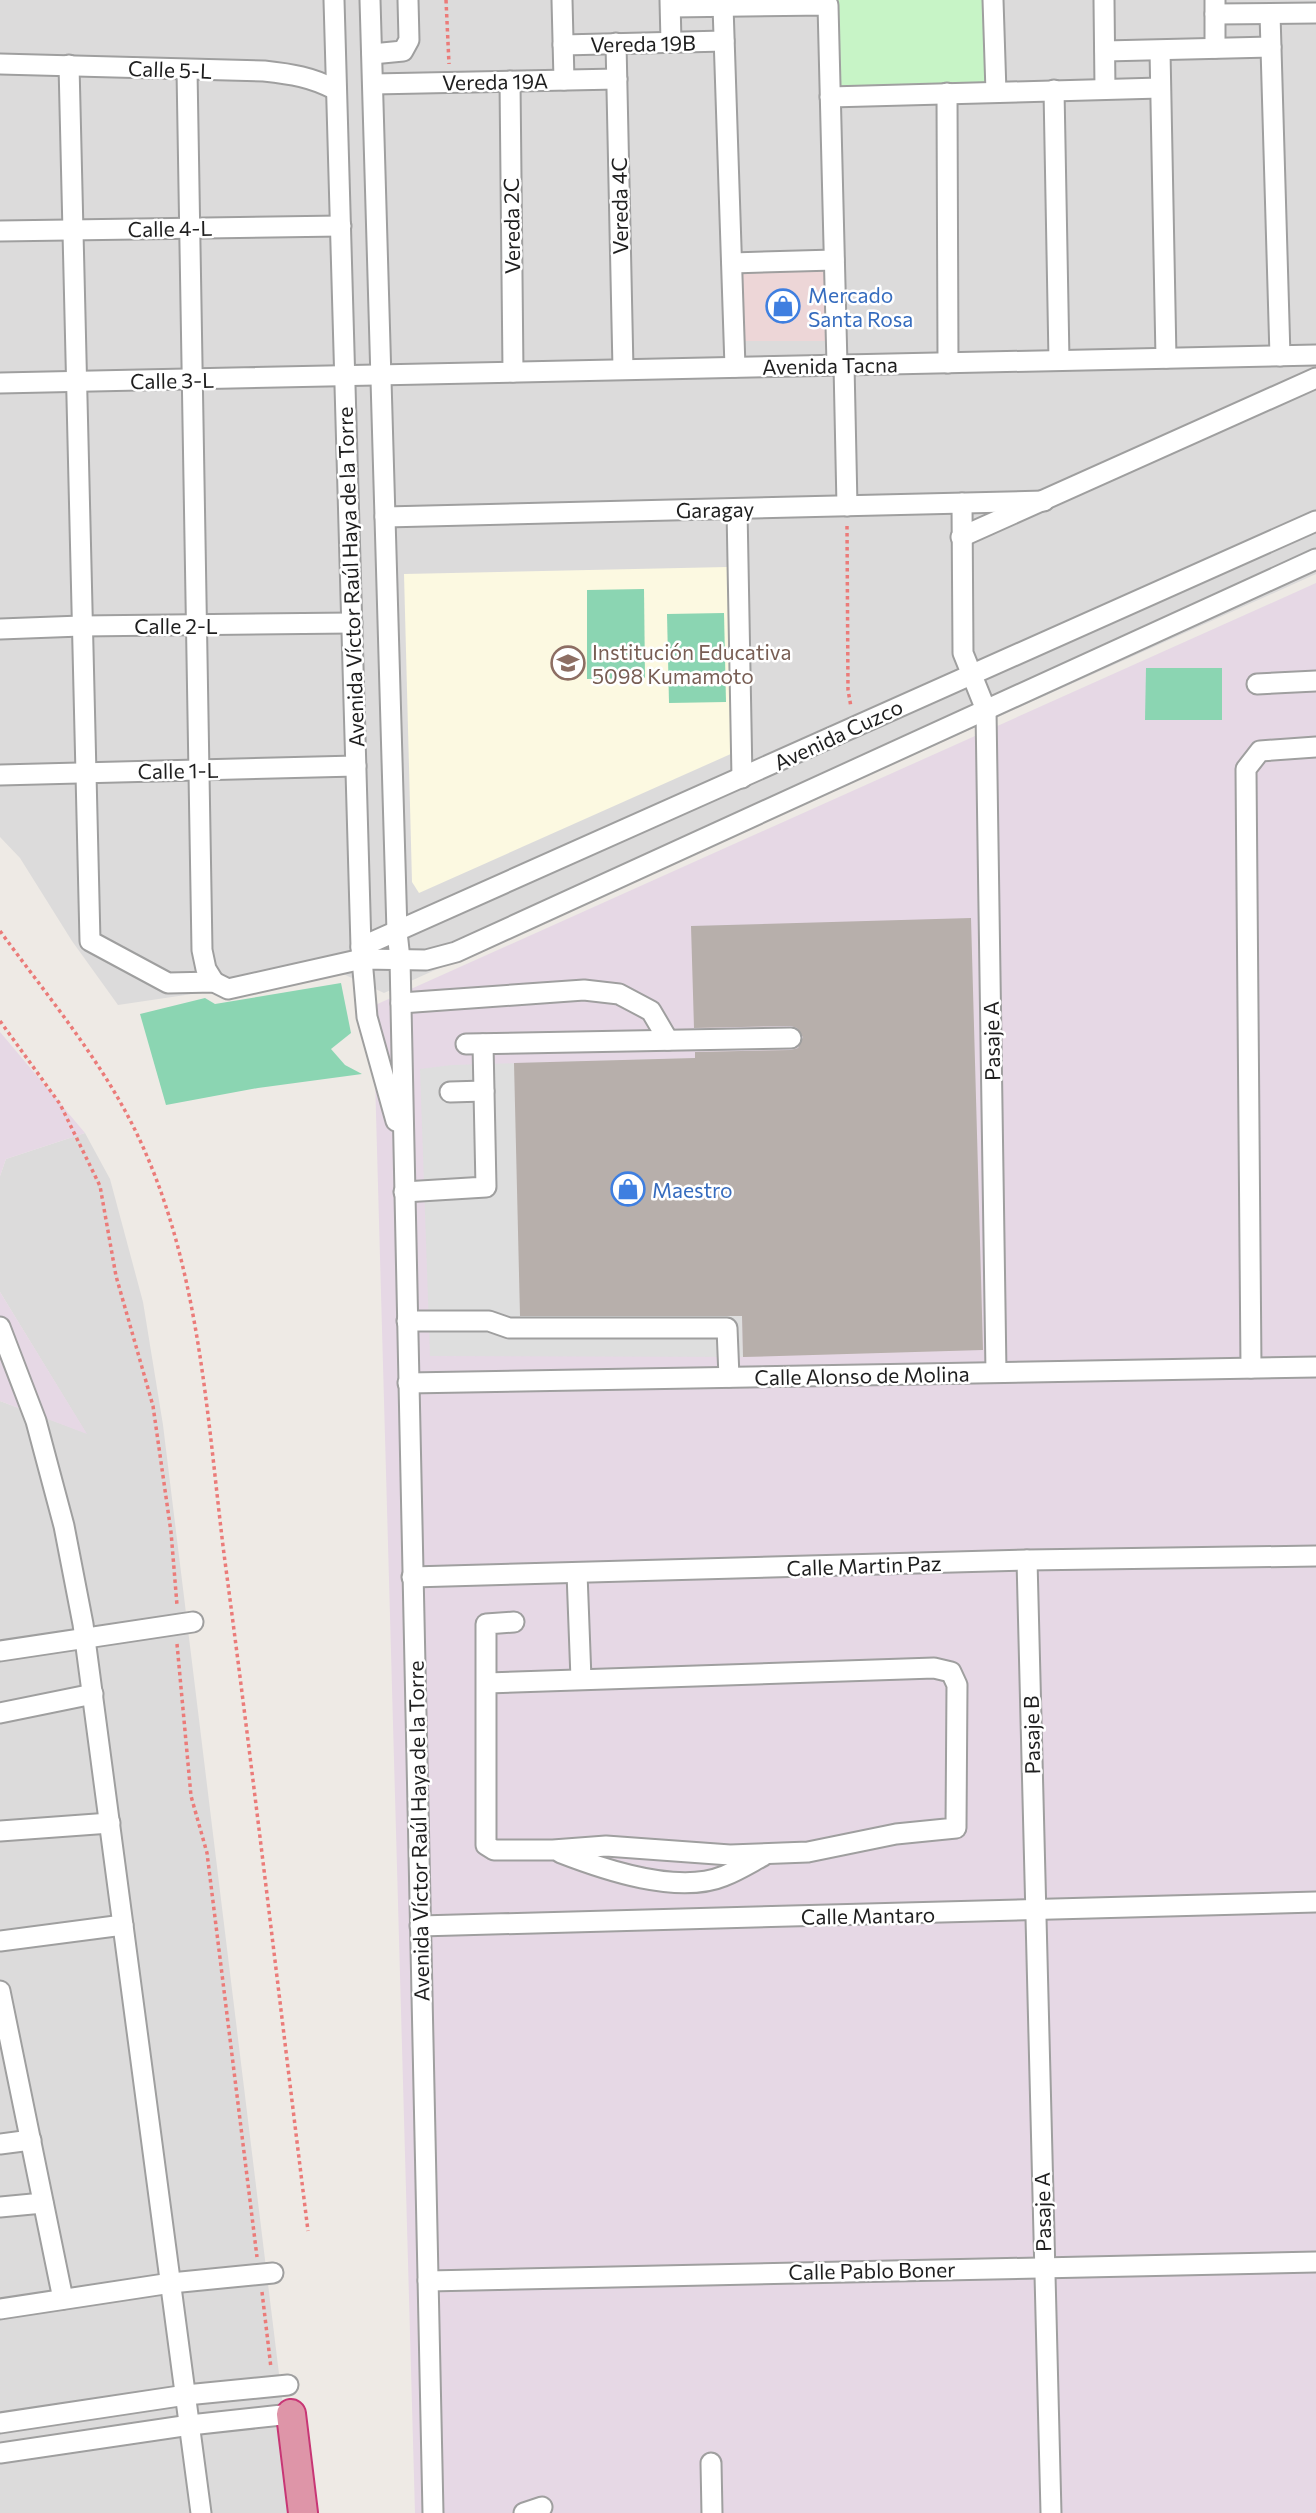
<svg xmlns="http://www.w3.org/2000/svg" width="1316" height="2513" viewBox="0 0 1316 2513" font-family="Commissioner,sans-serif">
  <rect width="100%" height="100%" fill="#eeeae5"/>
  <g fill="#dcdbdb">
    <path d="M0 0H1316V574L384 993 339 972 118 1005 72 941 20 858 0 837Z"/>
    <path d="M85 1133 110 1179 143 1302 163 1425 296 2513H0V1401L86 1433 0 1292V1176L6 1159Z"/>
  </g>
  <path fill="#edd6d7" d="M824 270 825 341H743L742 271Z"/>
  <g fill="#e6d8e5">
    <path d="M1316 583V2513H415L373 1006Z"/>
    <path d="M0 1032 85 1133 6 1159 0 1176Z"/>
    <path d="M0 1292 87 1434 0 1401Z"/>
  </g>
  <path fill="#fcf9e1" d="M727 567 733 753 419 893 412 882 404 574Z"/>
  <path fill="#c7f4c6" d="M836 0H987L989 86 838 90Z"/>
  <g fill="#8bd5b2">
    <path d="M644 589 645 678 587 679V590Z"/>
    <path d="M724 613 726 702 669 703 667 614Z"/>
    <path d="M1146 668H1222V720H1145Z"/>
    <path d="M341 983 351 1033 331 1049 345 1065 362 1074 258 1088 166 1105 140 1014 205 998 215 1004Z"/>
  </g>
  <path fill="#dedede" d="M735 1057 743 1357 430 1356 420 1069 452 1065Z"/>
  <path fill="#b7afab" d="M971 918 983 1350 743 1357 742 1316H520L514 1063 695 1058V1052L791 1050 798 1048 803 1037 797 1028 791 1026 694 1028 691 926Z"/>
  <g fill="none" stroke-linecap="round" stroke-linejoin="round">
    <defs>
      <g id="minor">
        <path d="M334 0 361 947 367 1017 396 1121"/>
        <path d="M370 0 397 932 400 959 433 2513"/>
        <path d="M562 0 564 80"/>
        <path d="M670 0 671 42"/>
        <path d="M993 0 996 92"/>
        <path d="M1104 0 1105 89"/>
        <path d="M1215 0V48"/>
        <path d="M723 6 735 367"/>
        <path d="M671 7 828 5 837 365"/>
        <path d="M1215 14 1316 13"/>
        <path d="M1270 14 1280 356"/>
        <path d="M616 43 623 369"/>
        <path d="M563 45 724 41"/>
        <path d="M1105 51 1271 47"/>
        <path d="M1160 51 1166 358"/>
        <path d="M372 54 403 51 409 40 408 0"/>
        <path d="M0 64 264 71C291 74 312 77 336 90"/>
        <path d="M69 65 90 941 168 983 214 982 228 989 362 959 426 960 456 952 1316 559"/>
        <path d="M187 70 202 950 206 969 214 982"/>
        <path d="M510 81 513 372"/>
        <path d="M373 84 617 79"/>
        <path d="M1054 90 1059 360"/>
        <path d="M947 93 948 363"/>
        <path d="M830 97 1160 88"/>
        <path d="M0 231 341 226"/>
        <path d="M732 263 834 260"/>
        <path d="M844 365 847 506"/>
        <path d="M0 383 1316 355"/>
        <path d="M962 503 963 653 986 710 996 1372"/>
        <path d="M737 509 742 778"/>
        <path d="M385 517 1044 501"/>
        <path d="M961 537 1316 378"/>
        <path d="M0 629 81 626 352 623"/>
        <path d="M1257 684 1316 681"/>
        <path d="M0 775 356 766"/>
        <path d="M361 947 1316 521"/>
        <path d="M401 1003 584 990 619 994 651 1011 668 1040"/>
        <path d="M466 1044 791 1038"/>
        <path d="M450 1092 484 1091"/>
        <path d="M404 1192 486 1187 483 1044"/>
        <path d="M407 1321H489L509 1328H727L729 1377"/>
        <path d="M0 1327 36 1421 64 1526 83 1624 201 2513"/>
        <path d="M1251 1368 1246 769 1260 751 1316 747"/>
        <path d="M408 1383 1316 1367"/>
        <path d="M1027 1560 1051 2513"/>
        <path d="M577 1573 581 1679"/>
        <path d="M412 1577 1027 1560 1316 1556"/>
        <path d="M0 1651 193 1622"/>
        <path d="M487 1683 934 1668 951 1672 957 1685 956 1828 896 1834 808 1852 730 1855 606 1846 553 1850H494L486 1845V1624L514 1622"/>
        <path d="M0 1713 93 1694"/>
        <path d="M0 1831 110 1823"/>
        <path d="M561 1853C605 1870 678 1895 724 1876 737 1871 750 1863 763 1856"/>
        <path d="M420 1926 1316 1902"/>
        <path d="M0 1941 123 1925"/>
        <path d="M0 1991 63 2299"/>
        <path d="M0 2144 31 2140"/>
        <path d="M0 2207 43 2203"/>
        <path d="M428 2281 1316 2262"/>
        <path d="M0 2309 171 2283 273 2273"/>
        <path d="M0 2423 186 2395 288 2385"/>
        <path d="M0 2453 190 2425 291 2414"/>
        <path d="M711 2463 712 2513"/>
        <path d="M524 2513 542 2507"/>
      </g>
      <path id="highway" d="M291 2414 303 2513"/>
    </defs>
    <use href="#minor" stroke="#9f9f9f" stroke-width="23"/>
    <use href="#highway" stroke="#c83675" stroke-width="32"/>
    <g stroke="#eb7b79" stroke-width="3.5" stroke-dasharray="3.5 3.5" stroke-linecap="butt">
      <path d="M446 0 449 64"/>
      <path d="M847 526 848 690 851 707"/>
      <path d="M0 931C51 1001 108 1068 143 1147 200 1274 207 1417 224 1554 254 1779 280 2006 308 2231"/>
      <path d="M0 1021 60 1104 100 1186 116 1276 153 1406 171 1532 177 1605"/>
      <path d="M177 1644 191 1796 207 1853 257 2257"/>
      <path d="M262 2292 271 2368"/>
    </g>
    <use href="#minor" stroke="#fff" stroke-width="19"/>
    <use href="#highway" stroke="#de95a8" stroke-width="28"/>
  </g>
  <defs>
    <symbol id="shop-ring" viewBox="-11 -11 22 22"><circle r="9.5" fill="#fff" stroke="#3f7fe0" stroke-width="1.5"/><path d="M-5-2.5h2.3a2.7 3.5 0 0 1 5.4 0H5L5.5 6h-11ZM-1.5-2.5h3a1.5 2.3 0 0 0-3 0Z" fill="#3f7fe0"/></symbol>
    <symbol id="school-ring" viewBox="-11 -11 22 22"><circle r="9.5" fill="#fff" stroke="#8d6e63" stroke-width="1.5"/><path d="M0-5L7-2L0 1L-7-2ZM-4 1L0 2.5L4 1V4Q0 6-4 4Z" fill="#8d6e63"/></symbol>
  </defs>
  <g fill-rule="evenodd">
    <use href="#shop-ring" x="764" y="287" width="38" height="38"/>
    <use href="#school-ring" x="549" y="644" width="38" height="38"/>
    <use href="#shop-ring" x="609" y="1170" width="38" height="38"/>
  </g>
  <g text-anchor="middle" dominant-baseline="central" stroke-width="5" stroke-linejoin="round" paint-order="stroke">
    <g font-size="21" fill="#1e1e1e" stroke="#fff">
      <text transform="translate(643 43) rotate(-1)">Vereda 19B</text>
      <text transform="translate(170 69) rotate(2)">Calle 5-L</text>
      <text transform="translate(495 81) rotate(-1)">Vereda 19A</text>
      <text transform="translate(619 206) rotate(-91)">Vereda 4C</text>
      <text transform="translate(511 226) rotate(-91)">Vereda 2C</text>
      <text transform="translate(170 228) rotate(-1)">Calle 4-L</text>
      <text transform="translate(830 365) rotate(-1)">Avenida Tacna</text>
      <text transform="translate(172 380) rotate(-1)">Calle 3-L</text>
      <text transform="translate(715 509) rotate(-1)">Garagay</text>
      <text transform="translate(350 577) rotate(-92)">Avenida Víctor Raúl Haya de la Torre</text>
      <text x="176" y="625">Calle 2-L</text>
      <text transform="translate(838 734) rotate(-25)">Avenida Cuzco</text>
      <text transform="translate(178 770) rotate(-1)">Calle 1-L</text>
      <text transform="translate(991 1041) rotate(-91)">Pasaje A</text>
      <text transform="translate(862 1375) rotate(-1)">Calle Alonso de Molina</text>
      <text transform="translate(864 1565) rotate(-2)">Calle Martin Paz</text>
      <text transform="translate(1031 1735) rotate(-91)">Pasaje B</text>
      <text transform="translate(418 1831) rotate(-91)">Avenida Víctor Raúl Haya de la Torre</text>
      <text transform="translate(868 1915) rotate(-1)">Calle Mantaro</text>
      <text transform="translate(1042 2212) rotate(-91)">Pasaje A</text>
      <text transform="translate(872 2270) rotate(-1)">Calle Pablo Boner</text>
    </g>
    <g font-size="21" fill="#366cbe" stroke="#fff" text-anchor="start">
      <text x="808" y="294">Mercado<tspan x="808" dy="24">Santa Rosa</tspan></text>
      <text x="652" y="1189">Maestro</text>
    </g>
    <g font-size="21" fill="#785e54" stroke="#fff" text-anchor="start">
      <text x="592" y="651">Institución Educativa<tspan x="592" dy="24">5098 Kumamoto</tspan></text>
    </g>
  </g>
</svg>
